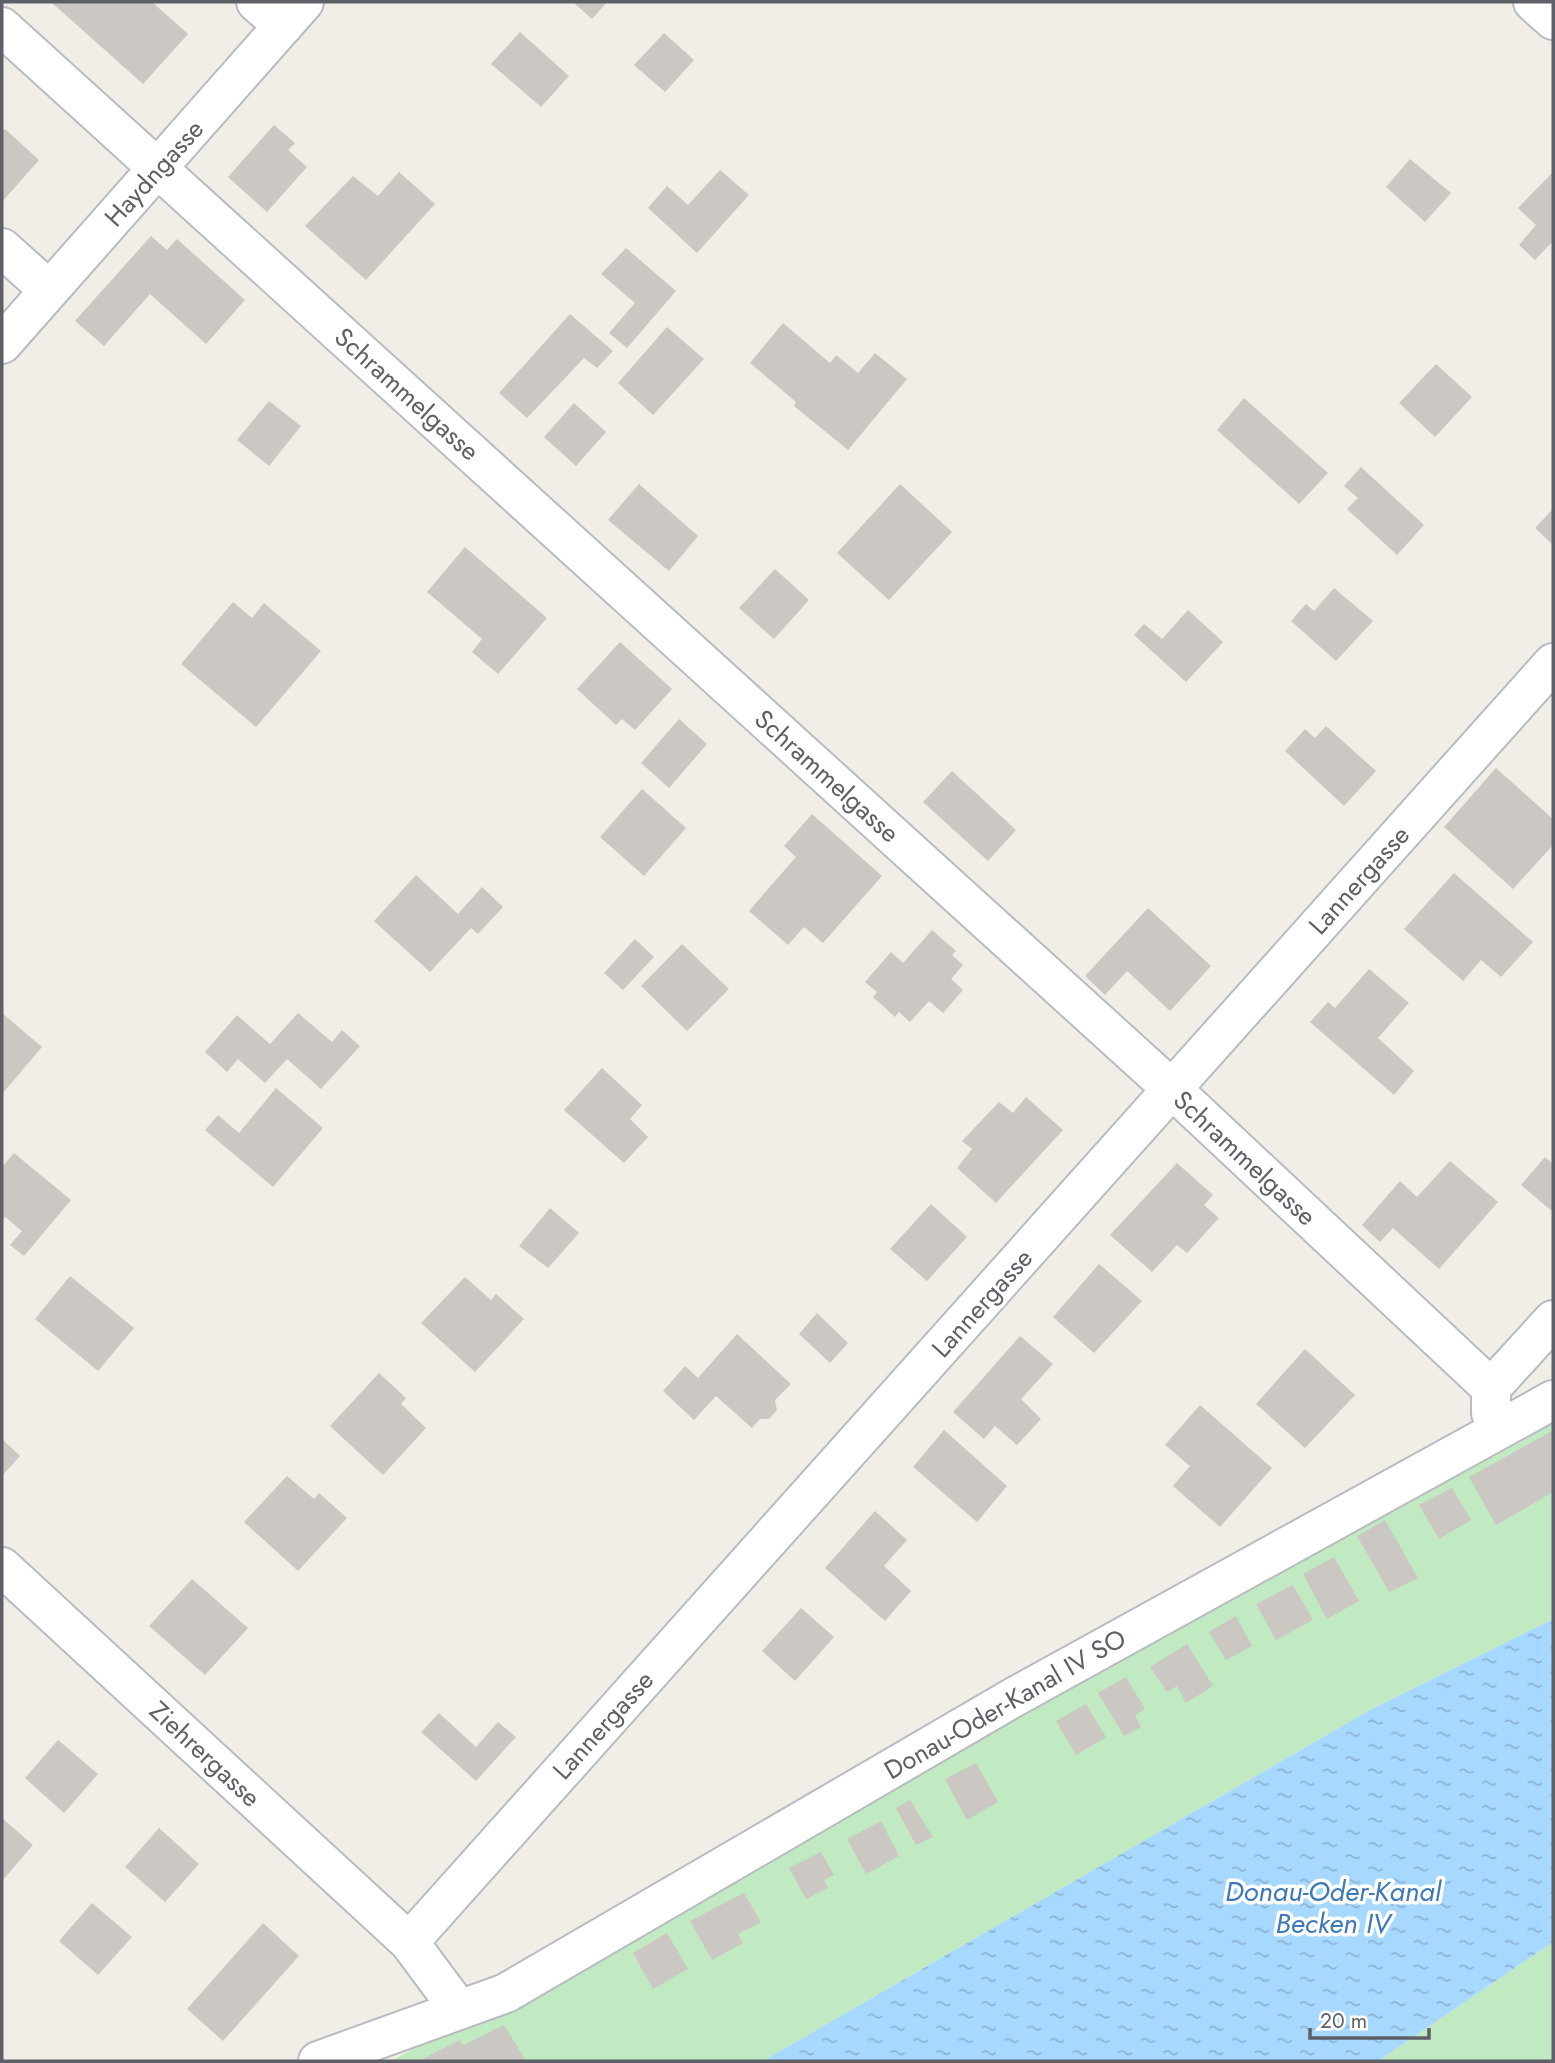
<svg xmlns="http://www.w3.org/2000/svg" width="1555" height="2063" viewBox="0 0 1555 2063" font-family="Jost,sans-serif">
  <defs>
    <pattern id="water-ripples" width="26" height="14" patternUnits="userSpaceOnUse" patternTransform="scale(1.75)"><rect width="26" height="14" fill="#a7d8ff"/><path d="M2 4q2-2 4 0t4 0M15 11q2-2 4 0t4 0" fill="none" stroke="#8bb3d2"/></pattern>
  </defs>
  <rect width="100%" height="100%" fill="#f0eee6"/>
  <g fill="#c1e9c2">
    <path d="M1553 1424V1619L1370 1710 763 2061H391Z"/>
    <path d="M1553 1942V2061H1378Z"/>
  </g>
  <path fill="url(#water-ripples)" d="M1553 1619V1942L1378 2061H763L1370 1710Z"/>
  <g fill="#cbc8c3">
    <path d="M51 2H152L188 34 143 84Z"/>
    <path d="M573 2H607L592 19Z"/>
    <path d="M520 32 569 76 541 107 491 64Z"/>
    <path d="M664 33 694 60 665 92 634 65Z"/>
    <path d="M274 125 295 143 288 150 307 167 267 212 228 177Z"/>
    <path d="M5 129 39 160 2 202V132Z"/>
    <path d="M1410 159 1451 193 1425 222 1386 187Z"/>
    <path d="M720 170 749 195 697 253 648 208 667 186 688 205Z"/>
    <path d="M399 172 435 204 366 280 305 226 353 176 378 196Z"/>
    <path d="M1553 172V241L1535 260 1519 245 1536 225 1518 208Z"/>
    <path d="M151 236 167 250 177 239 245 300 206 344 150 294 104 346 75 321Z"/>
    <path d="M626 248 676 291 627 348 609 333 635 303 601 274Z"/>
    <path d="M570 314 613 351 597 368 584 358 527 418 499 393Z"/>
    <path d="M783 323 830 363 836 355 858 373 875 353 907 379 848 450 794 406 796 402 750 363Z"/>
    <path d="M667 327 704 359 653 415 618 383Z"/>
    <path d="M1436 364 1472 397 1435 437 1399 403Z"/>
    <path d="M1244 398 1328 473 1299 504 1217 430Z"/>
    <path d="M269 401 301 426 269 466 237 440Z"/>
    <path d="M574 403 606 432 576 466 544 437Z"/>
    <path d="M1361 467 1424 525 1397 555 1347 509 1358 498 1344 486Z"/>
    <path d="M639 484 698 536 669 571 608 520Z"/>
    <path d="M900 484 952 532 889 600 837 553Z"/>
    <path d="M1553 509V545L1535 528Z"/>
    <path d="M465 547 547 618 498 674 472 652 482 639 427 592Z"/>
    <path d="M775 569 809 600 774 639 739 608Z"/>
    <path d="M1334 588 1373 621 1336 661 1291 621 1306 604 1314 611Z"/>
    <path d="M233 602 252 618 264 603 321 651 256 727 181 664Z"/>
    <path d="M1188 610 1223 642 1186 682 1134 635 1144 624 1162 639Z"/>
    <path d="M620 642 672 689 635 730 622 719 616 725 577 689Z"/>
    <path d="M679 719 707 744 669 788 641 763Z"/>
    <path d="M1326 726 1376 771 1344 806 1285 751 1305 729 1315 738Z"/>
    <path d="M1496 768 1553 819V845L1513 889 1444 827Z"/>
    <path d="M952 771 1016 830 988 861 923 802Z"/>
    <path d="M642 789 686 828 644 876 600 837Z"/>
    <path d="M812 814 882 876 823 943 804 927 788 945 749 911 796 857 784 846Z"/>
    <path d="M1454 873 1533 942 1501 977 1481 960 1463 981 1404 929Z"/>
    <path d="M416 875 458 914 482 887 503 907 478 934 471 928 430 972 374 921Z"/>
    <path d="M1148 908 1211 966 1170 1011 1127 971 1105 995 1085 976Z"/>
    <path d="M932 930 956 951 952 955 963 965 951 979 963 990 943 1013 929 1001 910 1022 899 1012 895 1017 873 997 877 992 865 982 891 952 903 963Z"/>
    <path d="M635 939 654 957 623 990 604 973Z"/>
    <path d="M682 944 729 989 687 1031 641 986Z"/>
    <path d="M1369 969 1409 1003 1378 1038 1414 1071 1394 1095 1310 1022 1328 1002 1335 1008Z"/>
    <path d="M2 1013 42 1047 2 1094Z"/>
    <path d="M298 1013 332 1042 342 1030 360 1046 321 1089 287 1059 265 1083 238 1059 227 1072 205 1052 237 1015 270 1044Z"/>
    <path d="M602 1068 642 1105 630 1119 648 1137 624 1163 564 1110Z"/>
    <path d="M276 1088 323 1128 273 1187 205 1130 218 1115 239 1133Z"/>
    <path d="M1026 1097 1063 1130 996 1203 957 1168 972 1149 962 1141 999 1102 1013 1113Z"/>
    <path d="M14 1153 71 1200 24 1256 10 1245 22 1231 5 1217 2 1221V1167Z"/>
    <path d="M1545 1157 1553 1164V1212L1521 1185Z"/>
    <path d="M1450 1161 1498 1202 1439 1269 1393 1228 1380 1242 1362 1225 1400 1181 1417 1197Z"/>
    <path d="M1177 1163 1213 1195 1204 1205 1219 1218 1187 1253 1177 1245 1152 1272 1110 1235Z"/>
    <path d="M931 1204 967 1237 927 1281 890 1249Z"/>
    <path d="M550 1208 579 1233 548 1268 519 1246Z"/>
    <path d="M1099 1264 1142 1301 1094 1353 1053 1317Z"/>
    <path d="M70 1276 134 1328 98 1371 35 1319Z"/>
    <path d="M465 1277 491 1300 496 1294 524 1319 475 1372 421 1323Z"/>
    <path d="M817 1313 848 1343 830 1363 799 1334Z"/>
    <path d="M737 1334 791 1384 775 1400 777 1410 769 1419H760L752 1428 716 1396 694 1420 663 1391 685 1366 698 1378Z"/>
    <path d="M1020 1336 1053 1364 1021 1399 1041 1419 1017 1445 995 1426 984 1439 953 1412Z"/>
    <path d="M1305 1349 1355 1395 1305 1448 1256 1404Z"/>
    <path d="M379 1373 406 1398 401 1404 426 1428 383 1475 330 1426Z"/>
    <path d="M1200 1405 1272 1468 1220 1527 1173 1486 1190 1466 1165 1445Z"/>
    <path d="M944 1430 1007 1486 977 1522 913 1467Z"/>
    <path d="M1552 1431 1553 1492 1496 1525 1469 1477Z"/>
    <path d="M2 1439 20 1456 2 1476Z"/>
    <path d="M287 1476 314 1499 319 1493 347 1518 298 1571 244 1522Z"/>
    <path d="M1452 1488 1471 1520 1439 1539 1419 1505Z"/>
    <path d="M875 1511 907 1540 884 1566 911 1591 885 1621 825 1568Z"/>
    <path d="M1385 1520 1418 1578 1389 1592 1357 1536Z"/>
    <path d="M1334 1557 1359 1601 1327 1619 1303 1574Z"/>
    <path d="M192 1579 248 1628 205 1675 149 1626Z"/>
    <path d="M1293 1585 1313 1620 1276 1640 1256 1604Z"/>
    <path d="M801 1608 834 1637 795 1681 762 1651Z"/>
    <path d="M1236 1616 1252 1646 1226 1660 1209 1632Z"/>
    <path d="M1187 1644 1213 1686 1186 1703 1177 1686 1167 1692 1150 1667Z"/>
    <path d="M1126 1677 1145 1709 1135 1715 1141 1727 1124 1736 1098 1693Z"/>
    <path d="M1086 1704 1106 1737 1076 1755 1056 1721Z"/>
    <path d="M439 1713 476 1747 498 1722 516 1737 476 1781 421 1732Z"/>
    <path d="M58 1740 98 1774 64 1813 25 1778Z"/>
    <path d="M976 1763 998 1802 967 1820 945 1779Z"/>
    <path d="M910 1800 933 1837 916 1845 896 1808Z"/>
    <path d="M2 1818 33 1845 2 1881Z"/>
    <path d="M881 1821 899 1856 866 1874 847 1839Z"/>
    <path d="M159 1828 199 1864 165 1902 125 1867Z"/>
    <path d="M821 1852 834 1875 824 1880 828 1888 806 1899 789 1868Z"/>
    <path d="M744 1893 761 1922 738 1934 743 1943 712 1960 690 1921Z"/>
    <path d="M92 1903 132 1937 98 1975 59 1941Z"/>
    <path d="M263 1923 299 1956 223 2041 187 2009Z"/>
    <path d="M667 1933 688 1969 653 1989 633 1953Z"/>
    <path d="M504 2025 526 2061H419L459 2040 463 2045Z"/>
  </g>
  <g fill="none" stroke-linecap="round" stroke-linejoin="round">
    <defs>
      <g id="minor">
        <path d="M256 2 283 26"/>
        <path d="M1533 2 1553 20"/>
        <path d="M2 27 1173 1090 1491 1388"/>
        <path d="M2 248 49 290"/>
        <path d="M2 344 304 2"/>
        <path d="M1491 1413V1388L1553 1320"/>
        <path d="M2 1567 409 1942 458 2008"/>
        <path d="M409 1942 1553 663"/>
        <path d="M318 2061 506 1993 1016 1696 1553 1400"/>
      </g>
    </defs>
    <use href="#minor" stroke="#b8bbc0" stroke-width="42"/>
    <use href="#minor" stroke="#fff" stroke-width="38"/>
  </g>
  <g text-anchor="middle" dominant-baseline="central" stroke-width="7" stroke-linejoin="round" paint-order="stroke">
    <g font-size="26" fill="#5d6167" stroke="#fff">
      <text transform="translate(154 173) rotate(-48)">Haydngasse</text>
      <text transform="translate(407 394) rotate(42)">Schrammelgasse</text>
      <text transform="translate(827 776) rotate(42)">Schrammelgasse</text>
      <text transform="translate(1359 880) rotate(-48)">Lannergasse</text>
      <text transform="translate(1245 1158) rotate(43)">Schrammelgasse</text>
      <text transform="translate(982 1303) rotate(-48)">Lannergasse</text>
      <text transform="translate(1005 1704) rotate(-30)">Donau-Oder-Kanal IV SO</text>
      <text transform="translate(603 1725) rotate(-48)">Lannergasse</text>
      <text transform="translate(205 1754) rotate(43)">Ziehrergasse</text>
    </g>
    <g font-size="28" font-style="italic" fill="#3d78b8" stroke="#fff">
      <text x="1333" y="1891">Donau-Oder-Kanal<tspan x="1333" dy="32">Becken IV</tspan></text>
    </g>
  </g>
  <rect width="1555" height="2063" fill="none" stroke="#5d6167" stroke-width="7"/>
  <path d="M1310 2028v10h119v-10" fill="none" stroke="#5d6167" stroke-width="3.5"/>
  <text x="1320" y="2028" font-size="21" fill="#5d6167" stroke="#ffffff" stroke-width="5" paint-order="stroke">20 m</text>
</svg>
